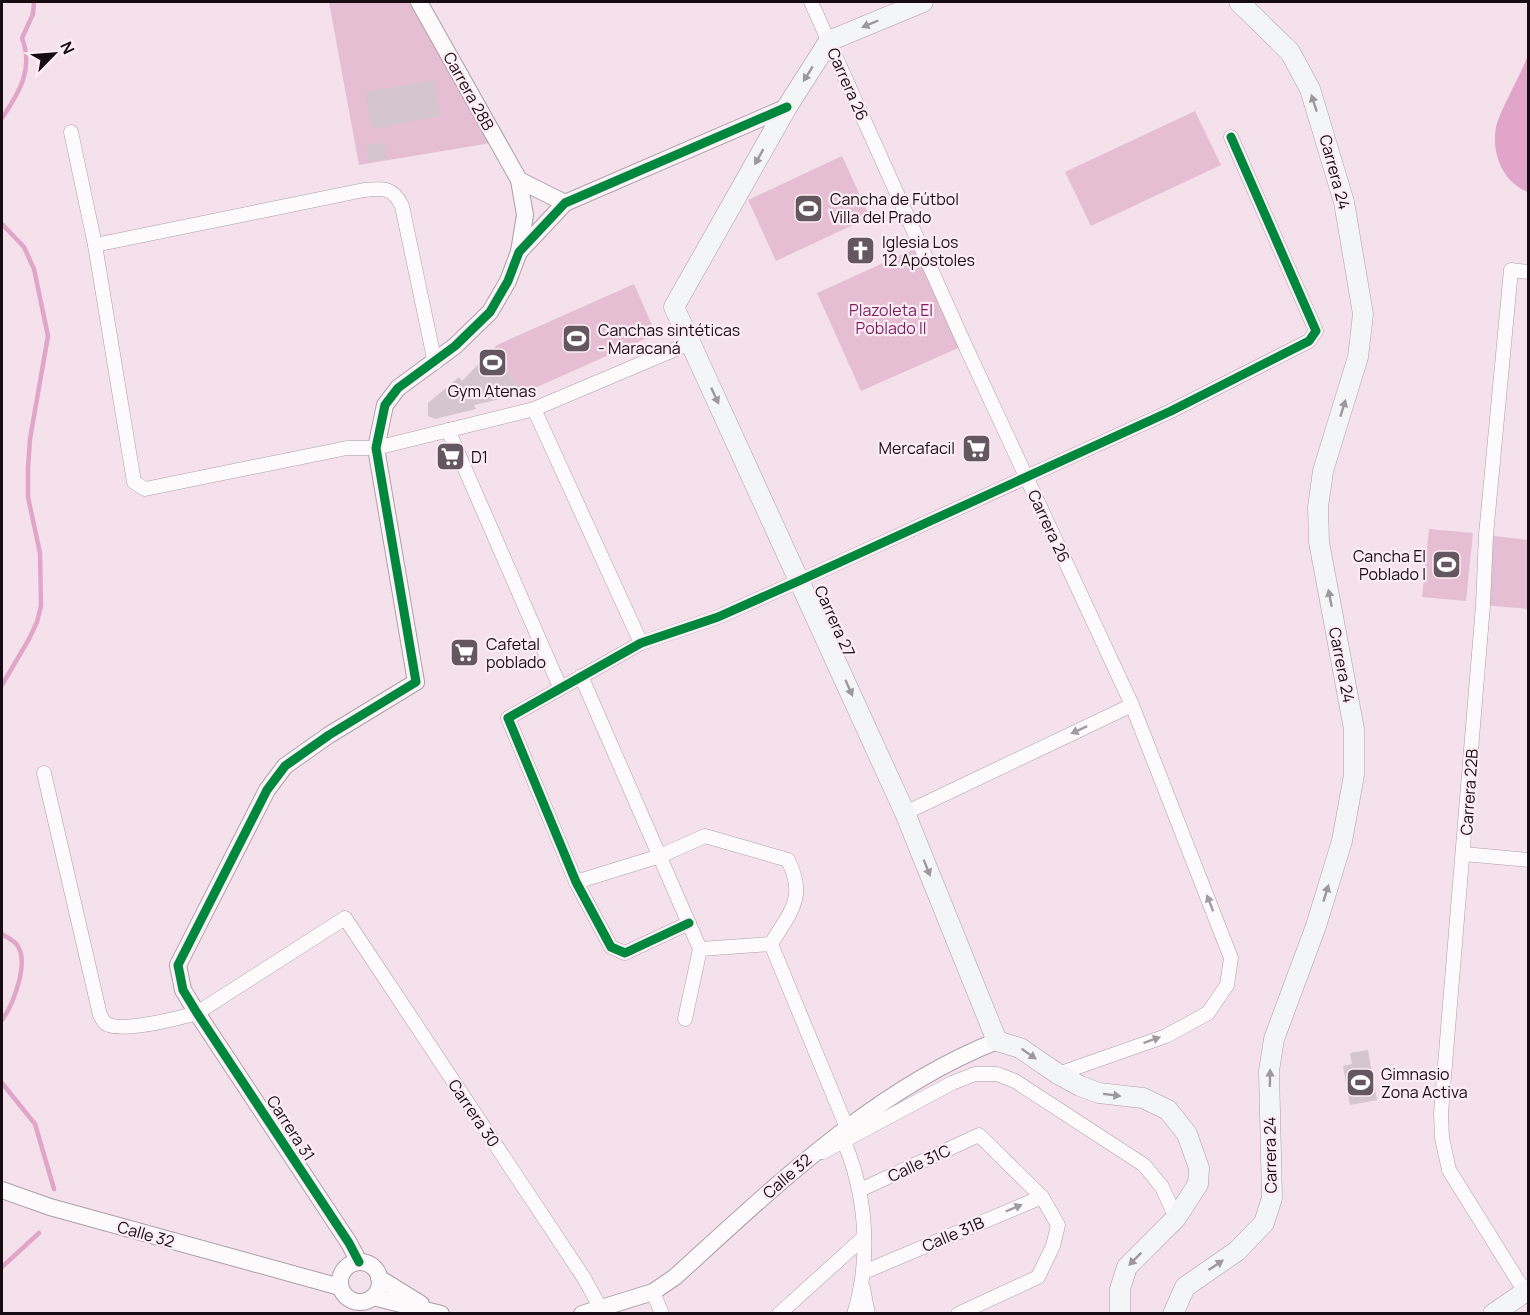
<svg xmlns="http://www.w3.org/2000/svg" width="1530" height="1315" viewBox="0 0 1530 1315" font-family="Manrope,sans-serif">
  <rect width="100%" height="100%" fill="#f4e1ec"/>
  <g fill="#e5bed4">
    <path d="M329 2H419L497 142 359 165Z"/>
    <path d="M1195 111 1221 165 1091 226 1065 172Z"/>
    <path d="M842 156 870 217 776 261 748 200Z"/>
    <path d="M921 246 965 345 861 391 817 293Z"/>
    <path d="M634 284 656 334 519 395 497 345Z"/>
    <path d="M1429 529 1473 533 1466 601 1422 597Z"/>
    <path d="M1486 535 1528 540V609L1483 605Z"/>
  </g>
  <path fill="#e2a5ca" d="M1528 55V192C1503 182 1491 154 1496 127 1500 110 1521 75 1528 55Z"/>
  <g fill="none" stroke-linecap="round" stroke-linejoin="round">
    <g stroke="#e2a5ca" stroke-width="4.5">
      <path d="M2 118C19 93 34 69 22 38L33 14 34 2"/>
      <path d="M2 224 24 247 34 269 48 336 30 439 28 468V497L40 553 41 606 37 622 29 639 2 685"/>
      <path d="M2 934C6 937 14 940 17 945 30 962 13 1005 2 1020"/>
      <path d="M2 1083 35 1124 54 1189"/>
      <path d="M2 1267 39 1233"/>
    </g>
  </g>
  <g fill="#d4c5ce">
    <path d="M434 80 441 116 372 129 365 92Z"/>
    <path d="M385 142 387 159 368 162 366 145Z"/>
    <path d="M497 345 519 395 474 405 476 409 435 419 428 416V403L459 377 462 381Z"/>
    <path d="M1368 1050 1377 1100 1350 1105 1343 1066 1352 1064 1350 1053Z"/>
  </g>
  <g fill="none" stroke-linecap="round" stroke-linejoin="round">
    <defs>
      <g id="minor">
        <path d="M811 2 965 345 1132 705 1231 958 1227 985 1208 1013 1166 1036 1058 1074"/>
        <path d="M71 132 95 245 134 482 145 489 347 448H376L534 409 690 343"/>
        <path d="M95 245 364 190C383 188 393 187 402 206L435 363"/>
        <path d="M534 409 641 643"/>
        <path d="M448 430 560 687"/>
        <path d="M581 676 700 949 685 1019"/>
        <path d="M44 773 100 1015C102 1018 103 1021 105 1023 119 1034 179 1018 197 1013L345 918 584 1278 601 1309"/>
        <path d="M905 813 1132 705"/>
        <path d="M1464 854 1528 860"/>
        <path d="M576 882 660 856 705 836 788 860C807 898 790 912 771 944"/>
        <path d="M689 923 625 953 611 947 576 882 508 718 641 643 718 617 801 580 1171 411 1309 341 1316 331 1231 137"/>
        <path d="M771 944 847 1128"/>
        <path d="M700 949 771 944"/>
        <path d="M841 1135C866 1189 872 1257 854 1314"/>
        <path d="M823 1152 952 1083 975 1074H997L1015 1081 1144 1165 1162 1187 1176 1218"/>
        <path d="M860 1190 979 1135 1042 1197 1058 1225 1053 1246 1038 1277 958 1314"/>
        <path d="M864 1272 1042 1197"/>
        <path d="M863 1288 868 1314"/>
        <path d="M653 1292 662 1314"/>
        <path d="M1525 1292 1449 1170 1442 1138 1441 1113 1483 605 1486 535 1511 270 1528 272"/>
        <path d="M779 1314 863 1238"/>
      </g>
      <g id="tertiary">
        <path d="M419 2 519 180 525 215 519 252"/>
        <path d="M519 180 565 203"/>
        <path d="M2 1190 50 1207 340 1287"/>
        <circle cx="360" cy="1282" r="20"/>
        <path d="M359 1262 349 1243 197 1013 183 990 178 965 267 790 285 766 329 735 416 682 376 448 385 405 398 388 455 346 490 312 508 281 519 252 565 203 787 107"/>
        <path d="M379 1278 421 1304"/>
        <path d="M373 1297 441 1314"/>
        <path d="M582 1314 653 1292 675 1277C771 1190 874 1089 997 1041"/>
      </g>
      <g id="secondary">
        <path d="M923 2 829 41 787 107 674 307 905 813 997 1041 1020 1048 1058 1074 1080 1086 1099 1093 1143 1098 1168 1110 1187 1134 1199 1168 1198 1184 1176 1218 1127 1267 1120 1289V1314"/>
        <path d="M1173 1314 1185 1287 1237 1251 1264 1223 1272 1198 1269 1071 1274 1039 1316 926 1342 841 1354 775V729L1319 542 1318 507 1323 471 1358 357 1363 314 1344 202 1310 89 1290 52 1239 2"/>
        <path d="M1493 1314 1528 1290"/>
      </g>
    </defs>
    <use href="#minor" stroke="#ac9ea7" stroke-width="15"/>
    <use href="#tertiary" stroke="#ac9ea7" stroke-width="18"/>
    <use href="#secondary" stroke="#ac9ea7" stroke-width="21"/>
    <use href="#minor" stroke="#fdfafc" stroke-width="14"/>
    <use href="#tertiary" stroke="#fdfafc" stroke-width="16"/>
    <use href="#secondary" stroke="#f4f5f6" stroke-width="20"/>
    <defs>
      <g id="cycleway">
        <path d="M689 923 625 953 611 947 576 882 508 718 641 643 718 617 801 580 1171 411 1309 341 1316 331 1231 137"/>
        <path d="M359 1262 349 1243 197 1013 183 990 178 965 267 790 285 766 329 735 416 682 376 448 385 405 398 388 455 346 490 312 508 281 519 252 565 203 787 107"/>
      </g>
    </defs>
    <use href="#cycleway" stroke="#fcedf5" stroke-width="13"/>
    <use href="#cycleway" stroke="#00873e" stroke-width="9"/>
  </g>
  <defs><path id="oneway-solid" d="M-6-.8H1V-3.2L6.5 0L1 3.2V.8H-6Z" transform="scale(1.5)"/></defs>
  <g fill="#9c989b">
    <use href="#oneway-solid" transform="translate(870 24) rotate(157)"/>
    <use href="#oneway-solid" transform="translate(808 74) rotate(122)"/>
    <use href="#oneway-solid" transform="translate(1314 103) rotate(-108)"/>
    <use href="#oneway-solid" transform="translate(759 157) rotate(119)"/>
    <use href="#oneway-solid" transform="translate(715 396) rotate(65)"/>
    <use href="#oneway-solid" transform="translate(1343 408) rotate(-73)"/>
    <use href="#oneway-solid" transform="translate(1330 598) rotate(-101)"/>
    <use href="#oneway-solid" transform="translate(849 688) rotate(66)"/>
    <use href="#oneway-solid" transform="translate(927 868) rotate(68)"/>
    <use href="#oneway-solid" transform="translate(1326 893) rotate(-73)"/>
    <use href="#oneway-solid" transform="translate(1029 1054) rotate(35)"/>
    <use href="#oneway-solid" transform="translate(1270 1078) rotate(-89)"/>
    <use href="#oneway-solid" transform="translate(1112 1095) rotate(7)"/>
    <use href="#oneway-solid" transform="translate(1135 1259) rotate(135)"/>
    <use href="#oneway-solid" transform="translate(1216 1265) rotate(-34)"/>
  </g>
  <g fill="#a19b9f">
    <use href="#oneway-solid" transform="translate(1079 730) rotate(155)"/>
    <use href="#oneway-solid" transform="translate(1210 903) rotate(-111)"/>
    <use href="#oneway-solid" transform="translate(1152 1040) rotate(-20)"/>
    <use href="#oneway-solid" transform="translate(1014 1208) rotate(-23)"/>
  </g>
  <defs>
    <symbol id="stadium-square" viewBox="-11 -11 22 22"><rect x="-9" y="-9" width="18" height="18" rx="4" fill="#65575f" stroke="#fcedf5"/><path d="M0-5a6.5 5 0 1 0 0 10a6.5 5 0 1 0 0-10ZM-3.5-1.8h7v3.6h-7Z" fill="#fff"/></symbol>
    <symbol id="church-square" viewBox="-11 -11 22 22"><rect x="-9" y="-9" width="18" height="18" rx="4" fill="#65575f" stroke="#fcedf5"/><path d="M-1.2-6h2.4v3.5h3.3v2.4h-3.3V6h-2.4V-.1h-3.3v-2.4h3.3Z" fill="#fff"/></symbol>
    <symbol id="supermarket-square" viewBox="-11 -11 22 22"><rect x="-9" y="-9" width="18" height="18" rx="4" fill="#65575f" stroke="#fcedf5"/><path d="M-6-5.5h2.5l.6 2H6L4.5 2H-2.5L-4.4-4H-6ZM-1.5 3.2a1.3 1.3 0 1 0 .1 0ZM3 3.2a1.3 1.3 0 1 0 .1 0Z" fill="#fff"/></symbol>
  </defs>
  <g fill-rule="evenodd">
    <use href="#stadium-square" x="792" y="192" width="33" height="33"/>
    <use href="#church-square" x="844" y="234" width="33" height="33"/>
    <use href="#stadium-square" x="560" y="322" width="33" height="33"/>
    <use href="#stadium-square" x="476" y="346" width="33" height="33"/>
    <use href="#supermarket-square" x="960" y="432" width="33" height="33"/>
    <use href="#supermarket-square" x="434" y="440" width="33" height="33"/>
    <use href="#stadium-square" x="1430" y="548" width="33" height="33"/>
    <use href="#supermarket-square" x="448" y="636" width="33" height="33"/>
    <use href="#stadium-square" x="1344" y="1066" width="33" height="33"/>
  </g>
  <g text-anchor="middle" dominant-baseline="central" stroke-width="4.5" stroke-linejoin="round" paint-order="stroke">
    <g font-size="16" fill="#180c13" stroke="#fcedf5">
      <text transform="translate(848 84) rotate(66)">Carrera 26</text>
      <text transform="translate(469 91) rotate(61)">Carrera 28B</text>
      <text transform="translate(1335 172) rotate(75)">Carrera 24</text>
      <text transform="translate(1049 526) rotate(65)">Carrera 26</text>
      <text transform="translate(835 621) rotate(66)">Carrera 27</text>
      <text transform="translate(1342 665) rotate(79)">Carrera 24</text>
      <text transform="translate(1469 792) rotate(-86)">Carrera 22B</text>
      <text transform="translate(474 1113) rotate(56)">Carrera 30</text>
      <text transform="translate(291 1128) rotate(57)">Carrera 31</text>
      <text transform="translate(1270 1155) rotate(-91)">Carrera 24</text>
      <text transform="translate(919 1163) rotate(-25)">Calle 31C</text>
      <text transform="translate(787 1176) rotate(-41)">Calle 32</text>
      <text transform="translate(146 1234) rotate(16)">Calle 32</text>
      <text transform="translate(953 1234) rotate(-23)">Calle 31B</text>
    </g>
    <g font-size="16" fill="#180c13" stroke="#fcedf5" text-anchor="start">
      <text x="830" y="199">Cancha de Fútbol<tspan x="830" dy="18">Villa del Prado</tspan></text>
      <text x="882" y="242">Iglesia Los<tspan x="882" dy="18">12 Apóstoles</tspan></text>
      <text x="598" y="330">Canchas sintéticas<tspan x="598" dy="18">- Maracaná</tspan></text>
      <text x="492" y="391" text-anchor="middle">Gym Atenas</text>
      <text x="955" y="448" text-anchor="end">Mercafacil</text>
      <text x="471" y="457">D1</text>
      <text x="1426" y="556" text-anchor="end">Cancha El<tspan x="1426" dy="18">Poblado I</tspan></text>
      <text x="486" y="644">Cafetal<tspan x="486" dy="18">poblado</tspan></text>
      <text x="1381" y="1074">Gimnasio<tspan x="1381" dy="18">Zona Activa</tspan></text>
    </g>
    <g font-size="16" fill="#7c1e60" stroke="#fcedf5">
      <text x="891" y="310">Plazoleta El<tspan x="891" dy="18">Poblado II</tspan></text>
    </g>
  </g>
  <rect width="1530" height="1315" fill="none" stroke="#180c13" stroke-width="6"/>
  <g transform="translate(54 54) rotate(65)" stroke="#fcedf5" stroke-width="4.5" paint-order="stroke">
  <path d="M0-4.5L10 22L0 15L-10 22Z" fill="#180c13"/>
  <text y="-9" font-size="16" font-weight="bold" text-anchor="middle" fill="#180c13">N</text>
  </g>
</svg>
